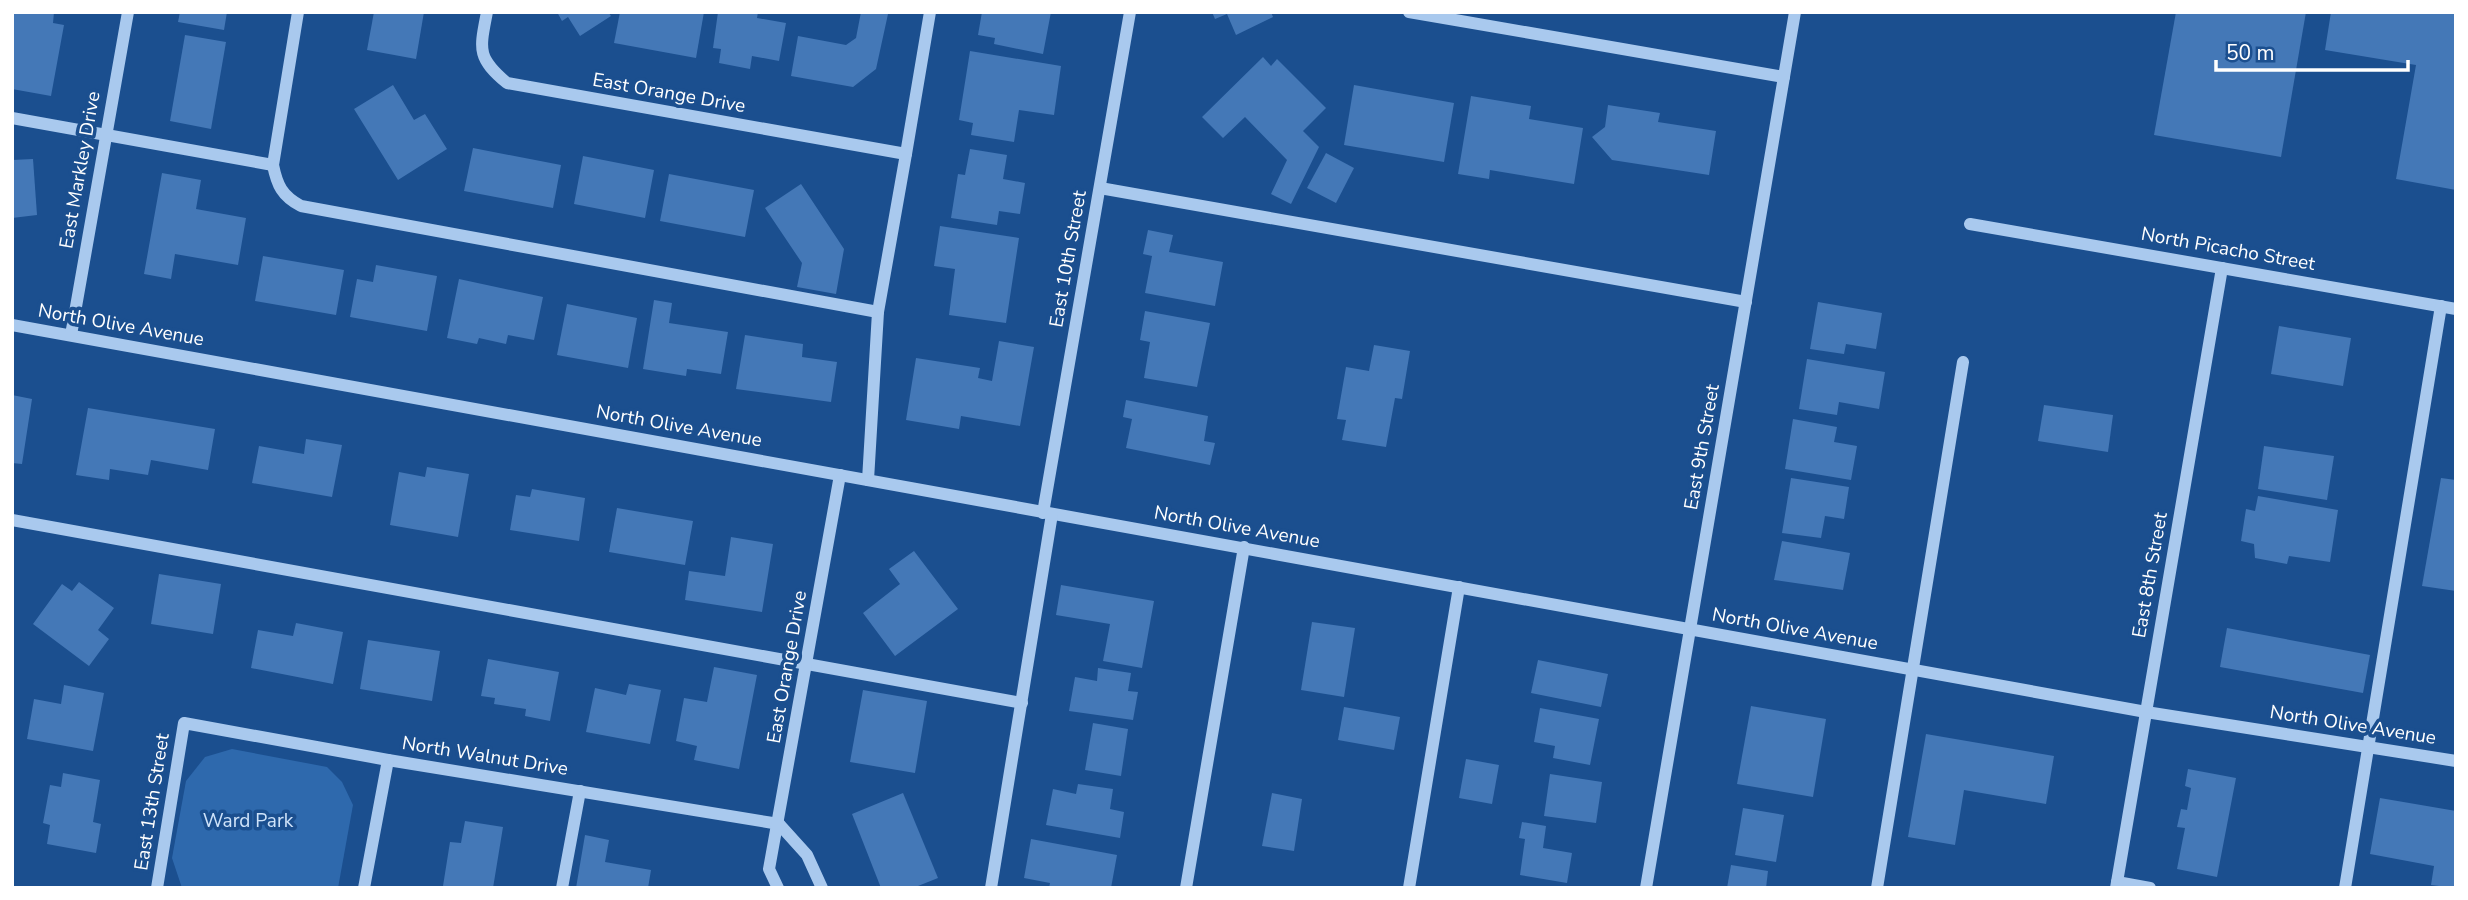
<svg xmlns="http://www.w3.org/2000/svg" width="2468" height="900" viewBox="0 0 2468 900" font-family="'Nunito Sans',sans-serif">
  <rect width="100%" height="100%" fill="#1b4f8f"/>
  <path fill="#2e69ad" d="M232 749 327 767 342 782 353 805 338 888H182L172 858 186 781 205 757Z"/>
  <g fill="#4478b7">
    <path d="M12 12H54L53 23 64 25 51 96 12 89Z"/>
    <path d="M180 12H227L224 30 178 22Z"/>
    <path d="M374 12H424L416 59 367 50Z"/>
    <path d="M557 12H608L611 16 580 36 568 17 562 21Z"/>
    <path d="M620 12H704L696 58 614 43Z"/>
    <path d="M718 12H758L757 18 786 23 779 61 752 56 750 69 719 63 721 49 713 48Z"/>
    <path d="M861 12 888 14 876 69 853 87 791 76 798 36 846 45 856 38Z"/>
    <path d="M982 12H1051L1043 54 994 44 995 38 978 35Z"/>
    <path d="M1212 12H1271L1273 17 1236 35 1227 14 1215 19Z"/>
    <path d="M2176 12H2306L2281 157 2154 135Z"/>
    <path d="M2331 12H2456V190L2396 179 2416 65 2325 50Z"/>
    <path d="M185 35 226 42 211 129 170 121Z"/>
    <path d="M970 51 1061 66 1054 115 1019 110 1014 142 971 135 973 123 959 120Z"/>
    <path d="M1263 57 1271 66 1277 59 1326 108 1303 131 1319 147 1291 204 1271 194 1287 160 1245 117 1223 138 1202 117Z"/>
    <path d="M393 85 414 120 425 114 447 149 398 180 354 109Z"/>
    <path d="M1354 85 1454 103 1444 162 1344 145Z"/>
    <path d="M1471 96 1531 106 1529 119 1583 128 1574 184 1490 170 1489 179 1458 174Z"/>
    <path d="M1608 105 1660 113 1658 122 1716 131 1709 175 1612 160 1592 137 1605 127Z"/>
    <path d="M473 148 561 165 553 208 464 191Z"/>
    <path d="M970 149 1007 155 1003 179 1025 183 1020 214 999 211 997 225 951 218 958 174 965 175Z"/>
    <path d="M1326 153 1354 168 1336 203 1307 188Z"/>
    <path d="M583 156 654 170 645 218 574 204Z"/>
    <path d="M33 159 37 215 12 218V160Z"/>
    <path d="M162 173 201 180 196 209 246 218 238 265 175 254 171 279 144 274Z"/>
    <path d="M669 174 754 190 745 237 660 221Z"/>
    <path d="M801 184 844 249 836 294 797 287 802 263 765 208Z"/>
    <path d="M940 226 1019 238 1006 323 949 315 955 269 934 266Z"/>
    <path d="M1148 230 1173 235 1169 252 1223 262 1215 306 1145 293 1152 256 1143 254Z"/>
    <path d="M263 256 344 270 336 315 255 301Z"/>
    <path d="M376 265 437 276 427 331 350 317 357 279 373 282Z"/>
    <path d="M459 279 543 297 534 340 508 335 506 344 479 338 477 344 447 338Z"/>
    <path d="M654 300 672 303 669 323 728 332 721 374 687 369 686 376 643 369Z"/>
    <path d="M1818 302 1882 313 1876 349 1846 344 1844 354 1810 349Z"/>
    <path d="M567 304 637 318 628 368 557 355Z"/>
    <path d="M1145 311 1210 323 1197 387 1144 378 1150 342 1140 340Z"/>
    <path d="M2279 326 2351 338 2343 386 2271 374Z"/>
    <path d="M745 335 803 344 802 357 837 362 831 402 736 389Z"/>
    <path d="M999 341 1034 347 1020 426 961 416 959 429 906 420 916 358 980 368 978 378 992 381Z"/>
    <path d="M1374 345 1410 351 1402 399 1395 398 1386 447 1342 440 1346 420 1337 419 1346 367 1369 371Z"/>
    <path d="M1807 359 1885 372 1879 409 1839 402 1837 415 1799 409Z"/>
    <path d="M12 395 32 399 22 464 12 463Z"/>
    <path d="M1126 400 1208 416 1204 441 1215 443 1210 465 1126 448 1132 419 1123 417Z"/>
    <path d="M2044 405 2113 415 2108 452 2038 441Z"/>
    <path d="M88 408 215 429 208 470 151 460 148 475 110 469 109 480 76 475Z"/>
    <path d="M1793 419 1837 427 1834 442 1857 446 1851 480 1785 469Z"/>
    <path d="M306 439 342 445 332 497 252 483 259 446 304 454Z"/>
    <path d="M2264 446 2334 456 2327 500 2258 489Z"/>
    <path d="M427 467 469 474 458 537 390 525 399 472 425 477Z"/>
    <path d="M1791 478 1849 487 1844 519 1825 516 1821 538 1782 533Z"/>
    <path d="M2441 478 2456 480V591L2422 586Z"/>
    <path d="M532 489 585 498 579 541 510 530 516 495 530 497Z"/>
    <path d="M2258 496 2338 510 2330 562 2289 556 2287 564 2255 558 2254 544 2241 541 2246 509 2255 511Z"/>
    <path d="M617 508 693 521 685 565 609 552Z"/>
    <path d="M731 537 773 544 762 612 685 600 689 571 725 576Z"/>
    <path d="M1782 541 1850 553 1843 590 1774 580Z"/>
    <path d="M914 551 958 609 895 656 863 613 900 584 889 569Z"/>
    <path d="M159 574 221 584 213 634 151 624Z"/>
    <path d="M79 582 114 608 98 630 109 639 89 666 33 624 62 584 72 591Z"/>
    <path d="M1061 585 1154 601 1142 668 1103 661 1110 624 1056 615Z"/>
    <path d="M1312 622 1355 628 1344 697 1301 690Z"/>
    <path d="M296 623 343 632 333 684 251 668 258 630 293 636Z"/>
    <path d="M2227 628 2370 655 2363 693 2220 667Z"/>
    <path d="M368 640 440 651 432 701 360 689Z"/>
    <path d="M488 659 559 672 550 721 525 716 526 709 494 704 495 698 481 696Z"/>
    <path d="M1538 660 1608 674 1601 707 1531 693Z"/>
    <path d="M714 667 757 675 739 769 694 760 697 746 676 741 684 698 707 702Z"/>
    <path d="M1098 668 1131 673 1128 691 1138 692 1133 720 1069 711 1075 677 1097 681Z"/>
    <path d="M629 684 661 690 650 744 586 732 595 688 626 695Z"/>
    <path d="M64 685 104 693 93 751 27 739 34 699 61 704Z"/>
    <path d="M863 690 927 701 915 773 850 762Z"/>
    <path d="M1751 706 1826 719 1813 797 1737 784Z"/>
    <path d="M1344 707 1400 717 1394 750 1338 740Z"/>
    <path d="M1540 708 1599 719 1590 765 1553 758 1555 746 1534 742Z"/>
    <path d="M1093 723 1128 729 1121 776 1085 770Z"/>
    <path d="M1926 734 2054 756 2046 804 1964 790 1955 845 1908 837Z"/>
    <path d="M1466 759 1499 765 1492 804 1459 798Z"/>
    <path d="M2188 769 2236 778 2217 877 2177 869 2185 828 2177 827 2181 809 2187 810 2191 788 2185 786Z"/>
    <path d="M63 773 100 780 93 822 101 824 96 853 47 844 50 825 43 823 50 785 61 787Z"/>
    <path d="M1550 774 1602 782 1596 823 1544 816Z"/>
    <path d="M1078 784 1113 789 1110 809 1124 812 1120 838 1046 825 1053 789 1076 794Z"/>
    <path d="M903 793 938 878 913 888H881L852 814Z"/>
    <path d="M1272 793 1302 799 1294 851 1262 846Z"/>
    <path d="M2380 798 2456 811V888L2431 885 2434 866 2370 854Z"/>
    <path d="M1743 808 1784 815 1776 862 1735 855Z"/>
    <path d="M465 821 503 827 493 888 443 886 450 842 461 843Z"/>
    <path d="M1522 822 1546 826 1543 848 1572 853 1567 883 1520 875 1525 839 1519 838Z"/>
    <path d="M585 835 609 840 605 862 651 870 648 888H576Z"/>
    <path d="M1031 839 1117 855 1111 888H1049L1050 883 1024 878Z"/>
    <path d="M1731 865 1768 871 1766 888H1727Z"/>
  </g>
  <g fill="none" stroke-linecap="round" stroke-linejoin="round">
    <g stroke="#a9c9ee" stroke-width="12">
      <path d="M298 12 273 165C277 185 282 196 301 206L878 312"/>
      <path d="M487 12C480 49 476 57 507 83L906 154 930 12"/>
      <path d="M1409 12 1784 77"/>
      <path d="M12 118 273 165"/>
      <path d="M1100 188 1746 302"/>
      <path d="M1970 224 2456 309"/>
      <path d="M12 325 2146 712 2456 761"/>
      <path d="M71 335 128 12"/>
      <path d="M868 480 878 312 906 154"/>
      <path d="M1043 513 1130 12"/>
      <path d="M12 520 1022 703"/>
      <path d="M779 824 807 855 822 888"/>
      <path d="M2117 882 2150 888"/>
      <path d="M157 888 184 723 388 760 779 824"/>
      <path d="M364 888 388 760"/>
      <path d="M562 888 580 791"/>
      <path d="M778 888 769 869 840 475"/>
      <path d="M991 888 1052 514"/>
      <path d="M1186 888 1244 547"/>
      <path d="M1409 888 1459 587"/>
      <path d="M1646 888 1795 12"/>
      <path d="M1877 888 1963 362"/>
      <path d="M2116 888 2222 268"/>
      <path d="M2345 888 2441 306"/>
    </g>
  </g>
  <g text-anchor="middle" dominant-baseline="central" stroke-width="7" stroke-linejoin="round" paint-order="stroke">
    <g font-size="19" fill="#fff" stroke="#1b4f8f">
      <text transform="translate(669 93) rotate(10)">East Orange Drive</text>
      <text transform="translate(80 170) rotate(-80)">East Markley Drive</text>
      <text transform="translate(2228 249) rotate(10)">North Picacho Street</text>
      <text transform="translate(1068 259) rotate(-80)">East 10th Street</text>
      <text transform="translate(121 325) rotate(10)">North Olive Avenue</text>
      <text transform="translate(679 426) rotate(10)">North Olive Avenue</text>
      <text transform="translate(1702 447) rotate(-80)">East 9th Street</text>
      <text transform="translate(1237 527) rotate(10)">North Olive Avenue</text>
      <text transform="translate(2150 575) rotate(-80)">East 8th Street</text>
      <text transform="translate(1795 629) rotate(10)">North Olive Avenue</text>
      <text transform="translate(787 667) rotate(-80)">East Orange Drive</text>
      <text transform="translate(2353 725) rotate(9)">North Olive Avenue</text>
      <text transform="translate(485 756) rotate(9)">North Walnut Drive</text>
      <text transform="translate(152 802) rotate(-81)">East 13th Street</text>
    </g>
    <g font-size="19" fill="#cfe3fa" stroke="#1b4f8f">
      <text x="248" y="821">Ward Park</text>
    </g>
  </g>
  <rect width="2468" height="900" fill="none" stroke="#ffffff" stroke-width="28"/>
  <path d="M2216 60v10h192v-10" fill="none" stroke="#ffffff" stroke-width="3.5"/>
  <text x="2226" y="60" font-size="21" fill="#ffffff" stroke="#1b4f8f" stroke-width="5" paint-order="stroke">50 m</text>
</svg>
